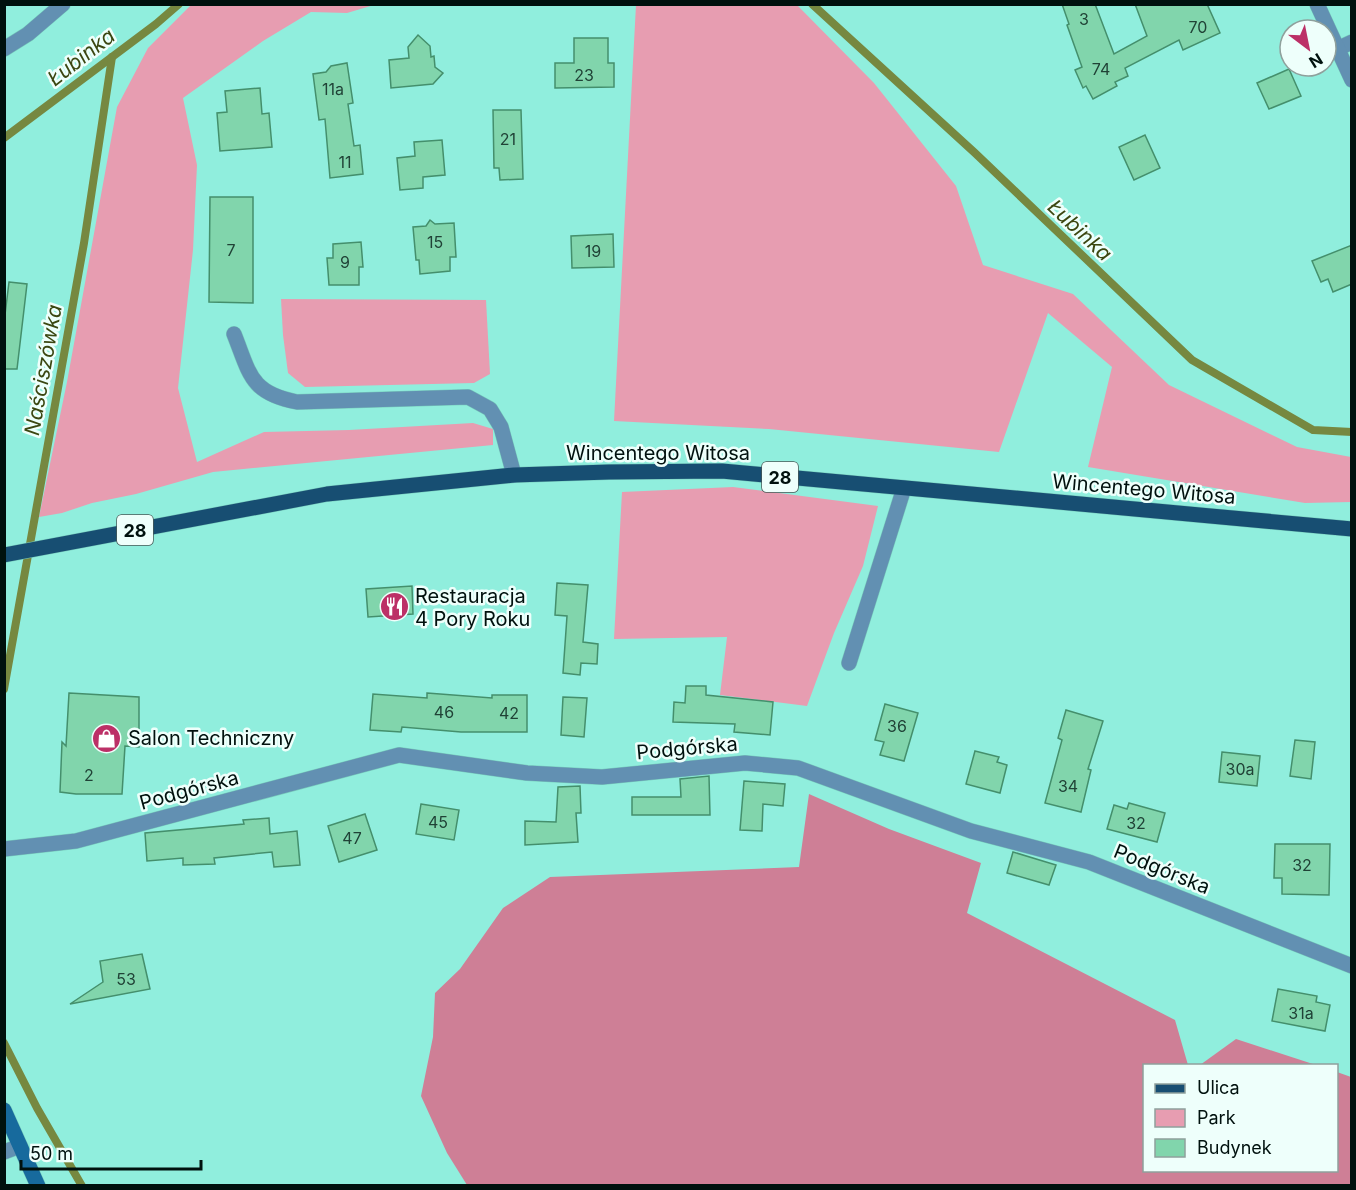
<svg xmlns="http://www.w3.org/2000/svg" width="1356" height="1190" viewBox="0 0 1356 1190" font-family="Inter,sans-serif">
  <rect width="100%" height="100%" fill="#90eedd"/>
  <g fill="#e79db1">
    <path d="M191 5H374L347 13 311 12 263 41 183 98 197 165 193 250 178 388 197 462 264 432 349 430 473 423 493 429V445L213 472 136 494 92 503 62 513 39 517 67 382 117 107 148 48Z"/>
    <path d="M636 5H797L874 83 956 186 983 265 1073 294 1169 385 1297 447 1351 457V502L1305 503 1088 467 1112 367 1048 313 999 452 769 429 614 421Z"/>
    <path d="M281 299 486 300 490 374 474 383 305 387 288 373 283 335Z"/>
    <path d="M733 487 878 506 863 566 834 633 807 706 720 695 727 637 614 639 622 492Z"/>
  </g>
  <g fill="#ce7f96">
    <path d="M809 794 889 829 981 863 967 913 1175 1020 1188 1065 1144 1066V1170H1336L1337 1072 1351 1077V1185H467L447 1153 421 1096 433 1037 435 993 460 969 503 908 550 877 799 867Z"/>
    <path d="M1236 1039 1316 1065H1200Z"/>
  </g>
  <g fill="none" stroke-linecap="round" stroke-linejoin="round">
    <g stroke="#768840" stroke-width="8">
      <path d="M812 4 975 153 1192 360 1313 430 1352 432"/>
      <path d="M4 138 156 24 179 4"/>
      <path d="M4 689 84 243 112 57"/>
      <path d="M4 1043 37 1108 82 1186"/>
    </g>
  </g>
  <g fill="#81d5ac" stroke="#448f6c" stroke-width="1.5">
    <path d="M1062 4H1095L1114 54 1147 36 1135 4H1207L1220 33 1183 50 1179 40 1125 68 1128 76 1115 82 1117 86 1093 99 1086 86 1083 88 1075 70 1082 67 1067 25 1069 24Z"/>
    <path d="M418 35 430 46 431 57 434 56 435 67 443 73 433 84 391 88 389 60 409 58 408 47Z"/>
    <path d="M574 38H608V63H614V87L555 88V63H574Z"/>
    <path d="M347 63 353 103 348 104 354 146 360 145 363 174 330 178 325 119 319 120 313 74 326 72 331 66Z"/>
    <path d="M1289 69 1301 96 1269 109 1257 83Z"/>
    <path d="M260 88 262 114 269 113 272 147 220 151 217 113 227 112 225 91Z"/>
    <path d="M493 110H521L523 179 500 180 499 168H494Z"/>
    <path d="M1145 135 1160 168 1134 180 1119 147Z"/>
    <path d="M442 140 445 175 423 177V188L400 190 397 158 415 156 414 142Z"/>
    <path d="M210 197H253V303L209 302Z"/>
    <path d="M430 220 435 224 454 223 456 257H450V271L420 274 419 260H416L413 227 426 226Z"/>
    <path d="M613 234 614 267 572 268 571 236Z"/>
    <path d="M361 242 363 267H359V285H329L327 258H333V244Z"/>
    <path d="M1352 245V284L1333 292 1328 279 1321 282 1312 261Z"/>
    <path d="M9 282 27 284 17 369H4V323Z"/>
    <path d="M557 583 588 585 583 642 598 644 597 664 581 663 580 675 563 673 567 616 555 615Z"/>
    <path d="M412 586 413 614 368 617 366 589Z"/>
    <path d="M686 686H706V695L773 702 770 735 734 732 735 724 673 722 674 702 685 703Z"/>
    <path d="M69 693 139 697V747L125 746 122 794H76L60 792 62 742 66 746Z"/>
    <path d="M427 693 492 698V695H527V732H461L402 727 401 732 370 730 373 694 427 698Z"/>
    <path d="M563 697 587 698 584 737 561 735Z"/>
    <path d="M885 704 918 713 904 761 880 755 884 742 875 740Z"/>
    <path d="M1066 710 1103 721 1088 769 1091 770 1081 812 1045 803 1062 740 1058 738Z"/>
    <path d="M1295 740 1315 742 1311 779 1290 776Z"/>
    <path d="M975 751 999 757 997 762 1007 765 1000 793 966 784Z"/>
    <path d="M1222 752 1260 756 1257 786 1219 782Z"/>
    <path d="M709 776 710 815H632V797H681L680 779Z"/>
    <path d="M744 781 785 784 783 806 763 804 762 831 740 830Z"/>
    <path d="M580 786 581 813H576L578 842 525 845V821L556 822 558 787Z"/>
    <path d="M1129 803 1165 813 1157 842 1107 829 1114 805 1127 809Z"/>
    <path d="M421 804 459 810 454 840 416 834Z"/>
    <path d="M365 814 377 850 339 862 328 826Z"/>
    <path d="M269 818 270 834 297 831 300 865 274 867 272 852 214 858 215 864 183 865V858L147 861 145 833 244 824 243 820Z"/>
    <path d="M1275 844H1330L1329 895 1282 894V878H1274Z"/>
    <path d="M1013 852 1056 865 1049 885 1007 873Z"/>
    <path d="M142 954 150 989 70 1004 103 982 100 961Z"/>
    <path d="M1278 989 1317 996 1316 1002 1330 1005 1325 1031 1272 1021Z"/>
  </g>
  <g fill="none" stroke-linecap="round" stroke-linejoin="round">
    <defs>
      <g id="lane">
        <path d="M1337 49 1352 42"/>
        <path d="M4 1152 20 1146"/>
      </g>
      <g id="street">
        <path d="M1317 4 1352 80"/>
        <path d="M4 49 28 34 63 4"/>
        <path d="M234 334C250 374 250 393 297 402L468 397 490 409 501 427 514 475"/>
        <path d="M849 663 904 488"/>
        <path d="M4 849 76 841 399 755 527 773 602 777 745 763 798 768 971 831 1089 862 1352 966"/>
      </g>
      <path id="secondary" d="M4 1110 38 1186"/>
      <path id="primary" d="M4 555 327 494 514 475 609 472 722 471 1352 529"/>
    </defs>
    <use href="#lane" stroke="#79cbbc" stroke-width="16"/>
    <use href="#street" stroke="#79cbbc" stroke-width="16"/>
    <use href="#secondary" stroke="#79cbbc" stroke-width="16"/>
    <use href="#primary" stroke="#79cbbc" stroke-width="16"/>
    <use href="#lane" stroke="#6290b2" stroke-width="15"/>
    <use href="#street" stroke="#6290b2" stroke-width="15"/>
    <use href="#secondary" stroke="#176a9d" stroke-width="15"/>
    <use href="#primary" stroke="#174e72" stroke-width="15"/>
  </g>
  <defs>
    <symbol id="restaurant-disc" viewBox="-11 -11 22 22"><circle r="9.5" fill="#bc3067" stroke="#eefffb"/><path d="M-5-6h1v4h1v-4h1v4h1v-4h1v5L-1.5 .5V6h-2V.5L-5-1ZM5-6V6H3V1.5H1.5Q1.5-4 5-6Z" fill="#fff"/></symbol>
    <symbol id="shop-disc" viewBox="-11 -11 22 22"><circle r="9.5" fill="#bc3067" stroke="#eefffb"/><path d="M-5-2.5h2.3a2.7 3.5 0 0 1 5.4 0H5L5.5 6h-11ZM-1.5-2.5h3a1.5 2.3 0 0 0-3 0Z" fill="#fff"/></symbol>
  </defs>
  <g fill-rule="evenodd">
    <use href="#restaurant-disc" x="378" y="590" width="33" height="33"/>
    <use href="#shop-disc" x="90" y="722" width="33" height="33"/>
  </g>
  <g text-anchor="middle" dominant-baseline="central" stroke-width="5" stroke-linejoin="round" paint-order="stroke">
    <g font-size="16" fill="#204236">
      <text x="1084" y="19">3</text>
      <text x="1198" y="27">70</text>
      <text x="1101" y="69">74</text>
      <text x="584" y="75">23</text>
      <text x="333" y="89">11a</text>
      <text x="508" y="139">21</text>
      <text x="345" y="162">11</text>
      <text x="435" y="242">15</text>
      <text x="231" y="250">7</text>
      <text x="593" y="251">19</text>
      <text x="345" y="262">9</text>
      <text x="444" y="712">46</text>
      <text x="509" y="713">42</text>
      <text x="897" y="726">36</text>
      <text x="1240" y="769">30a</text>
      <text x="89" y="775">2</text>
      <text x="1068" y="786">34</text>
      <text x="438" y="822">45</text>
      <text x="1136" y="823">32</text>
      <text x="352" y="838">47</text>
      <text x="1302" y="865">32</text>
      <text x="126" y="979">53</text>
      <text x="1301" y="1013">31a</text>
    </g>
    <g fill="#eefffb" stroke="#475855" stroke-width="1.5">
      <rect x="762" y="462" width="36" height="30" rx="4.5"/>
      <rect x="117" y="515" width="36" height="30" rx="4.5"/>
    </g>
    <g font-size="18" font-weight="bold" fill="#00110e">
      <text x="780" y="477">28</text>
      <text x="135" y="530">28</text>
    </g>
    <g font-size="20" fill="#00110e" stroke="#eefffb">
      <text x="658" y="453">Wincentego Witosa</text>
      <text transform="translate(1144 489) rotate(5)">Wincentego Witosa</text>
      <text transform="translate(687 748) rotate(-5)">Podgórska</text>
      <text transform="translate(189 790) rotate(-15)">Podgórska</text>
      <text transform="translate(1162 869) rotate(22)">Podgórska</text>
    </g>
    <g font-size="20" fill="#00110e" stroke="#eefffb" text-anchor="start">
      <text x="415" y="596">Restauracja<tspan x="415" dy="23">4 Pory Roku</tspan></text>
      <text x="128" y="738">Salon Techniczny</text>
    </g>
    <g font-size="21" font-style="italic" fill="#3b4711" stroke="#eefffb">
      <text transform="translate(81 57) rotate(-38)">Łubinka</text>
      <text transform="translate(1080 230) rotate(43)">Łubinka</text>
      <text transform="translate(43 370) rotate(-80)">Naściszówka</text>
    </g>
  </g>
  <rect width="1356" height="1190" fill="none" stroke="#00110e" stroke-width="12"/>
  <rect x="1143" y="1064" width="195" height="108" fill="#eefffb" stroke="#8fa09c" stroke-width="1.5"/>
  <rect x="1155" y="1084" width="30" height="9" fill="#174e72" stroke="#8fa09c" stroke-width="1.5"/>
  <text x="1197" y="1094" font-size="18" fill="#00110e">Ulica</text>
  <rect x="1155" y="1109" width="30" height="18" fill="#e79db1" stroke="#8fa09c" stroke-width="1.5"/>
  <text x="1197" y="1124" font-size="18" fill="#00110e">Park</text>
  <rect x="1155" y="1139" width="30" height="18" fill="#81d5ac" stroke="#8fa09c" stroke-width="1.5"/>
  <text x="1197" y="1154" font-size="18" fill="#00110e">Budynek</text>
  <g transform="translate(1308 48) rotate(148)"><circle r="28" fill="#eefffb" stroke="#8fa09c" stroke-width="1.5"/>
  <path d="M0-4.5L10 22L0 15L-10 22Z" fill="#bc3067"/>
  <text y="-9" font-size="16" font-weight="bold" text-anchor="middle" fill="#00110e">N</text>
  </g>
  <path d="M21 1160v9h180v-9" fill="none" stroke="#00110e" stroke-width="3"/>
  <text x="30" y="1160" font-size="18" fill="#00110e" stroke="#eefffb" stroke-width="4.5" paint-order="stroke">50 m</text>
</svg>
